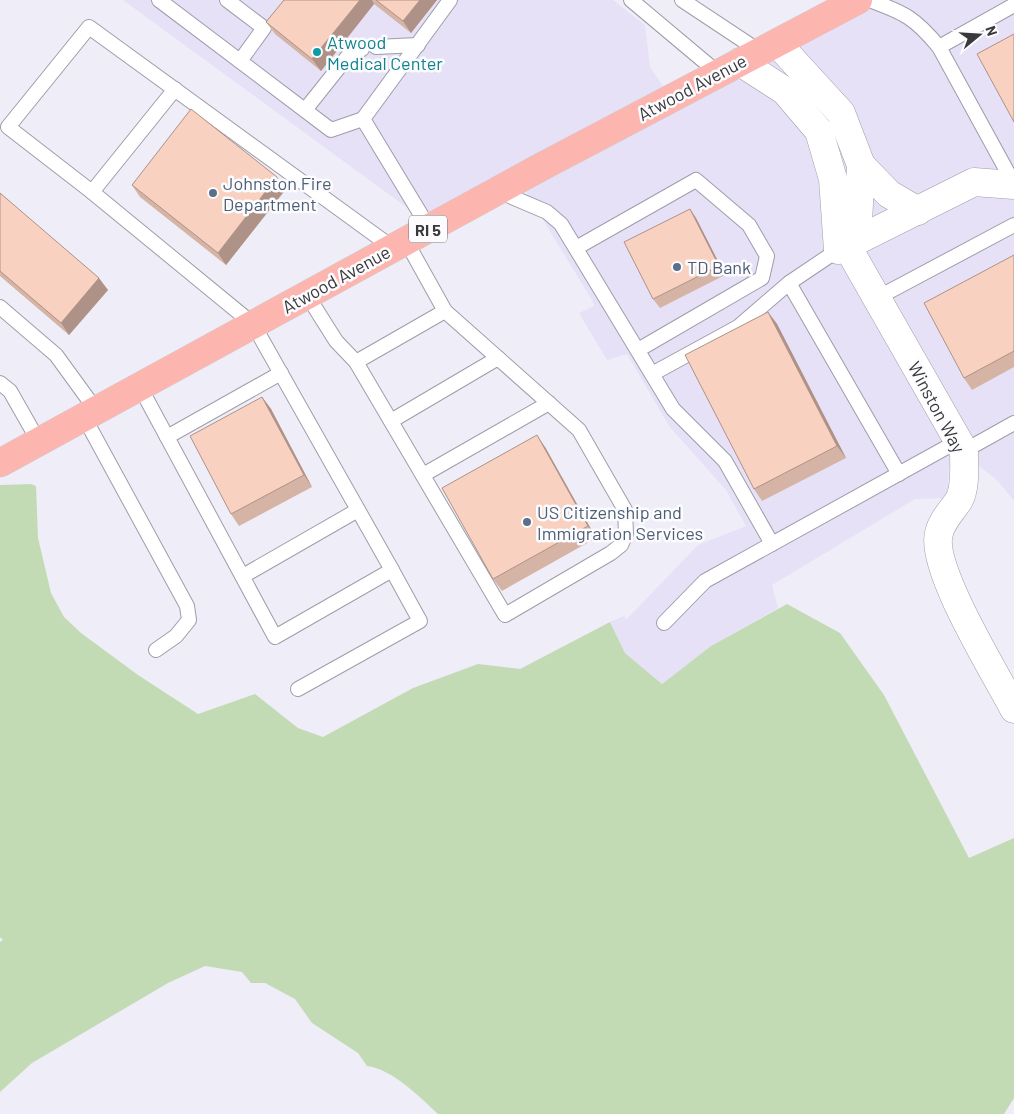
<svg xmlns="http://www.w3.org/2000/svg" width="1014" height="1114" viewBox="0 0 1014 1114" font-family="Barlow,sans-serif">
  <rect width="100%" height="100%" fill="#efedf8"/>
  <path fill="#e6e1f7" d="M123 0H613L645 25 650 67 671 98 858 0H1014V501L998 481 977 464 949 467 947 498 915 499 772 585 778 608 711 646 662 684 625 653 610 622 624 616 626 620 698 545 746 526 726 490 669 426 627 354 607 360 579 313 594 306 592 300 520 182 435 228Z"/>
  <path fill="#c3dbb5" d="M31 484 36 486 38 538 51 593 64 617 81 633 138 675 198 714 255 694 298 728 323 737 413 688 478 664 520 669 610 622 625 653 662 684 711 646 787 604 840 633 884 695 969 858 1014 838V1098L1004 1114H438C420 1097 392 1069 367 1066L358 1053 312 1023 295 999 265 983H251L242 972 205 966 168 983 32 1063 0 1092V942L3 940 0 937V485Z"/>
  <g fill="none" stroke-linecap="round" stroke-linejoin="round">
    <defs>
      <g id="service">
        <path d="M159 0 331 130 363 119"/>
        <path d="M227 0 264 28 240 61"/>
        <path d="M631 0 718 73"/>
        <path d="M682 0 759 51"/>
        <path d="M869 0C905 13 915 18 939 47"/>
        <path d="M376 47 418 45"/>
        <path d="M305 110 348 56 362 49"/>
        <path d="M1014 184 939 47 1014 5"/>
        <path d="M498 191 547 212 561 224 673 409 725 461 772 544"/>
        <path d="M92 192 175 89"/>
        <path d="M429 228 363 119 450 0"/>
        <path d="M576 248 696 180 749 225 767 256 762 278 638 350"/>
        <path d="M789 283 899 474"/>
        <path d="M307 295 336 341 356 362 505 615 611 553 621 545 626 534 625 510 579 430 445 311 406 241"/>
        <path d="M877 298 1014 225"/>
        <path d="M0 307 56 355 96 410"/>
        <path d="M356 362 445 311"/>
        <path d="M652 374 738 327 789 283 838 250"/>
        <path d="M0 383 10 391 39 442"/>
        <path d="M140 387 275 637 392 570 253 324 92 192 8 127 89 27 393 248"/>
        <path d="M84 417 187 606 189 620 176 636 156 650"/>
        <path d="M391 421 498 358"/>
        <path d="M167 437 281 373"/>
        <path d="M964 451 1014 423"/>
        <path d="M423 475 549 403"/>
        <path d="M243 576 358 510"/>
        <path d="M664 623 705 581 958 441"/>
        <path d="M298 689 420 621 392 570"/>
      </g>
      <g id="minor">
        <path d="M777 43 841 113 861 165 889 194 918 211"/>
        <path d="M740 62 785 91 819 131 833 179 838 250 974 182 1014 185"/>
        <path d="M857 241 861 165"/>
        <path d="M847 246 964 451C964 466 966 487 959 500 952 511 942 520 939 533 929 567 996 674 1014 709"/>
      </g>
      <path id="primary" d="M0 463 541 167 858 0"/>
    </defs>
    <use href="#service" stroke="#9f9da8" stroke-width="16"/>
    <use href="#minor" stroke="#9f9da8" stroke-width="29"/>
    <use href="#primary" stroke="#cfcfd0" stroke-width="29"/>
    <use href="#service" stroke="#fff" stroke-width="14"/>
    <use href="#minor" stroke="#fff" stroke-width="28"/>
    <use href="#primary" stroke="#fdb5b0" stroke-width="28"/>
  </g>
  <g fill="#d5b4a6">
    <path d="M284 0H437L411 33 374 4 321 71 275 34 266 22Z"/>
    <path d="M132 185 286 189 226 265 140 197Z"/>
    <path d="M0 193 108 290 69 335 0 276Z"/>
    <path d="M690 209 696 218 725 275 660 308 653 299Z"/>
    <path d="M1014 255V367L972 390 964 378Z"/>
    <path d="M768 312 777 324 846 458 762 501 754 489Z"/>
    <path d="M262 397 271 409 312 487 239 526 231 514Z"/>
    <path d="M545 447 596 538 502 591 493 579Z"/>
  </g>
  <g fill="#ae9287">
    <path d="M360 0H372L374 4 321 71 312 59Z"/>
    <path d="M420 0H437L411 33 403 21Z"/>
    <path d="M277 177 286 189 226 265 218 253Z"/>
    <path d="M690 209 696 218 725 275 719 266Z"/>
    <path d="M99 278 108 290 69 335 61 323Z"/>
    <path d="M768 312 777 324 846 458 837 446Z"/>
    <path d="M262 397 271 409 312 487 304 475Z"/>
    <path d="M537 435 545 447 596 538 588 526Z"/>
  </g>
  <g fill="#f8d1c1" stroke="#ae9287">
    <path d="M284 0H360L312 59 266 22Z"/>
    <path d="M376 0H420L403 21Z"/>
    <path d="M1014 34V122L977 54Z"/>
    <path d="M191 109 277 177 218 253 132 185Z"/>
    <path d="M0 193 99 278 61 323 0 271Z"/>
    <path d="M690 209 719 266 653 299 624 242Z"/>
    <path d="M1014 255V351L964 378 924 303Z"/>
    <path d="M768 312 837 446 754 489 685 355Z"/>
    <path d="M262 397 304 475 231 514 190 436Z"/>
    <path d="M537 435 588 526 493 579 442 488Z"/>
  </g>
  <circle fill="#0f9aa8" stroke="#fcfcfe" stroke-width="2" cx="317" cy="52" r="5"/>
  <g fill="#5c6f8a" stroke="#fcfcfe" stroke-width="2">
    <circle cx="213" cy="193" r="5"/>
    <circle cx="677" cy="267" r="5"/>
    <circle cx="527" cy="522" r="5"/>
  </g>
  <g text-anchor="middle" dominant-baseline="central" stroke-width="5" stroke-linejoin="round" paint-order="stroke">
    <rect fill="#fcfcfe" stroke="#747376" stroke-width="1" x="409" y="215.5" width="38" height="27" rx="4"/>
    <g font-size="16" font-weight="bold" fill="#39383c">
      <text x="428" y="229">RI 5</text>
    </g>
    <g font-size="18" fill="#0d838f" stroke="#fcfcfe" text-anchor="start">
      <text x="327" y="42">Atwood<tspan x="327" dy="21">Medical Center</tspan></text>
    </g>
    <g font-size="18" fill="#39383c" stroke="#fcfcfe">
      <text transform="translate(692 87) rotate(-28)">Atwood Avenue</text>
      <text transform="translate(336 279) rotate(-29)">Atwood Avenue</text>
      <text transform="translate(937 407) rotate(62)">Winston Way</text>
    </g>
    <g font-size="18" fill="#4e5e75" stroke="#fcfcfe" text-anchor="start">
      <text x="223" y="183">Johnston Fire<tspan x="223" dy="21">Department</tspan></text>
      <text x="687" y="267">TD Bank</text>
      <text x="537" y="512">US Citizenship and<tspan x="537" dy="21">Immigration Services</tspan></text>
    </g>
  </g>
  <g transform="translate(979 35) rotate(72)" stroke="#fcfcfe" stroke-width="4" paint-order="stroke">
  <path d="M0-4L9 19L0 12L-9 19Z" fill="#39383c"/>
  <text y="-8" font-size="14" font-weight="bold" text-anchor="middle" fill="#39383c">N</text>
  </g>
</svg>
